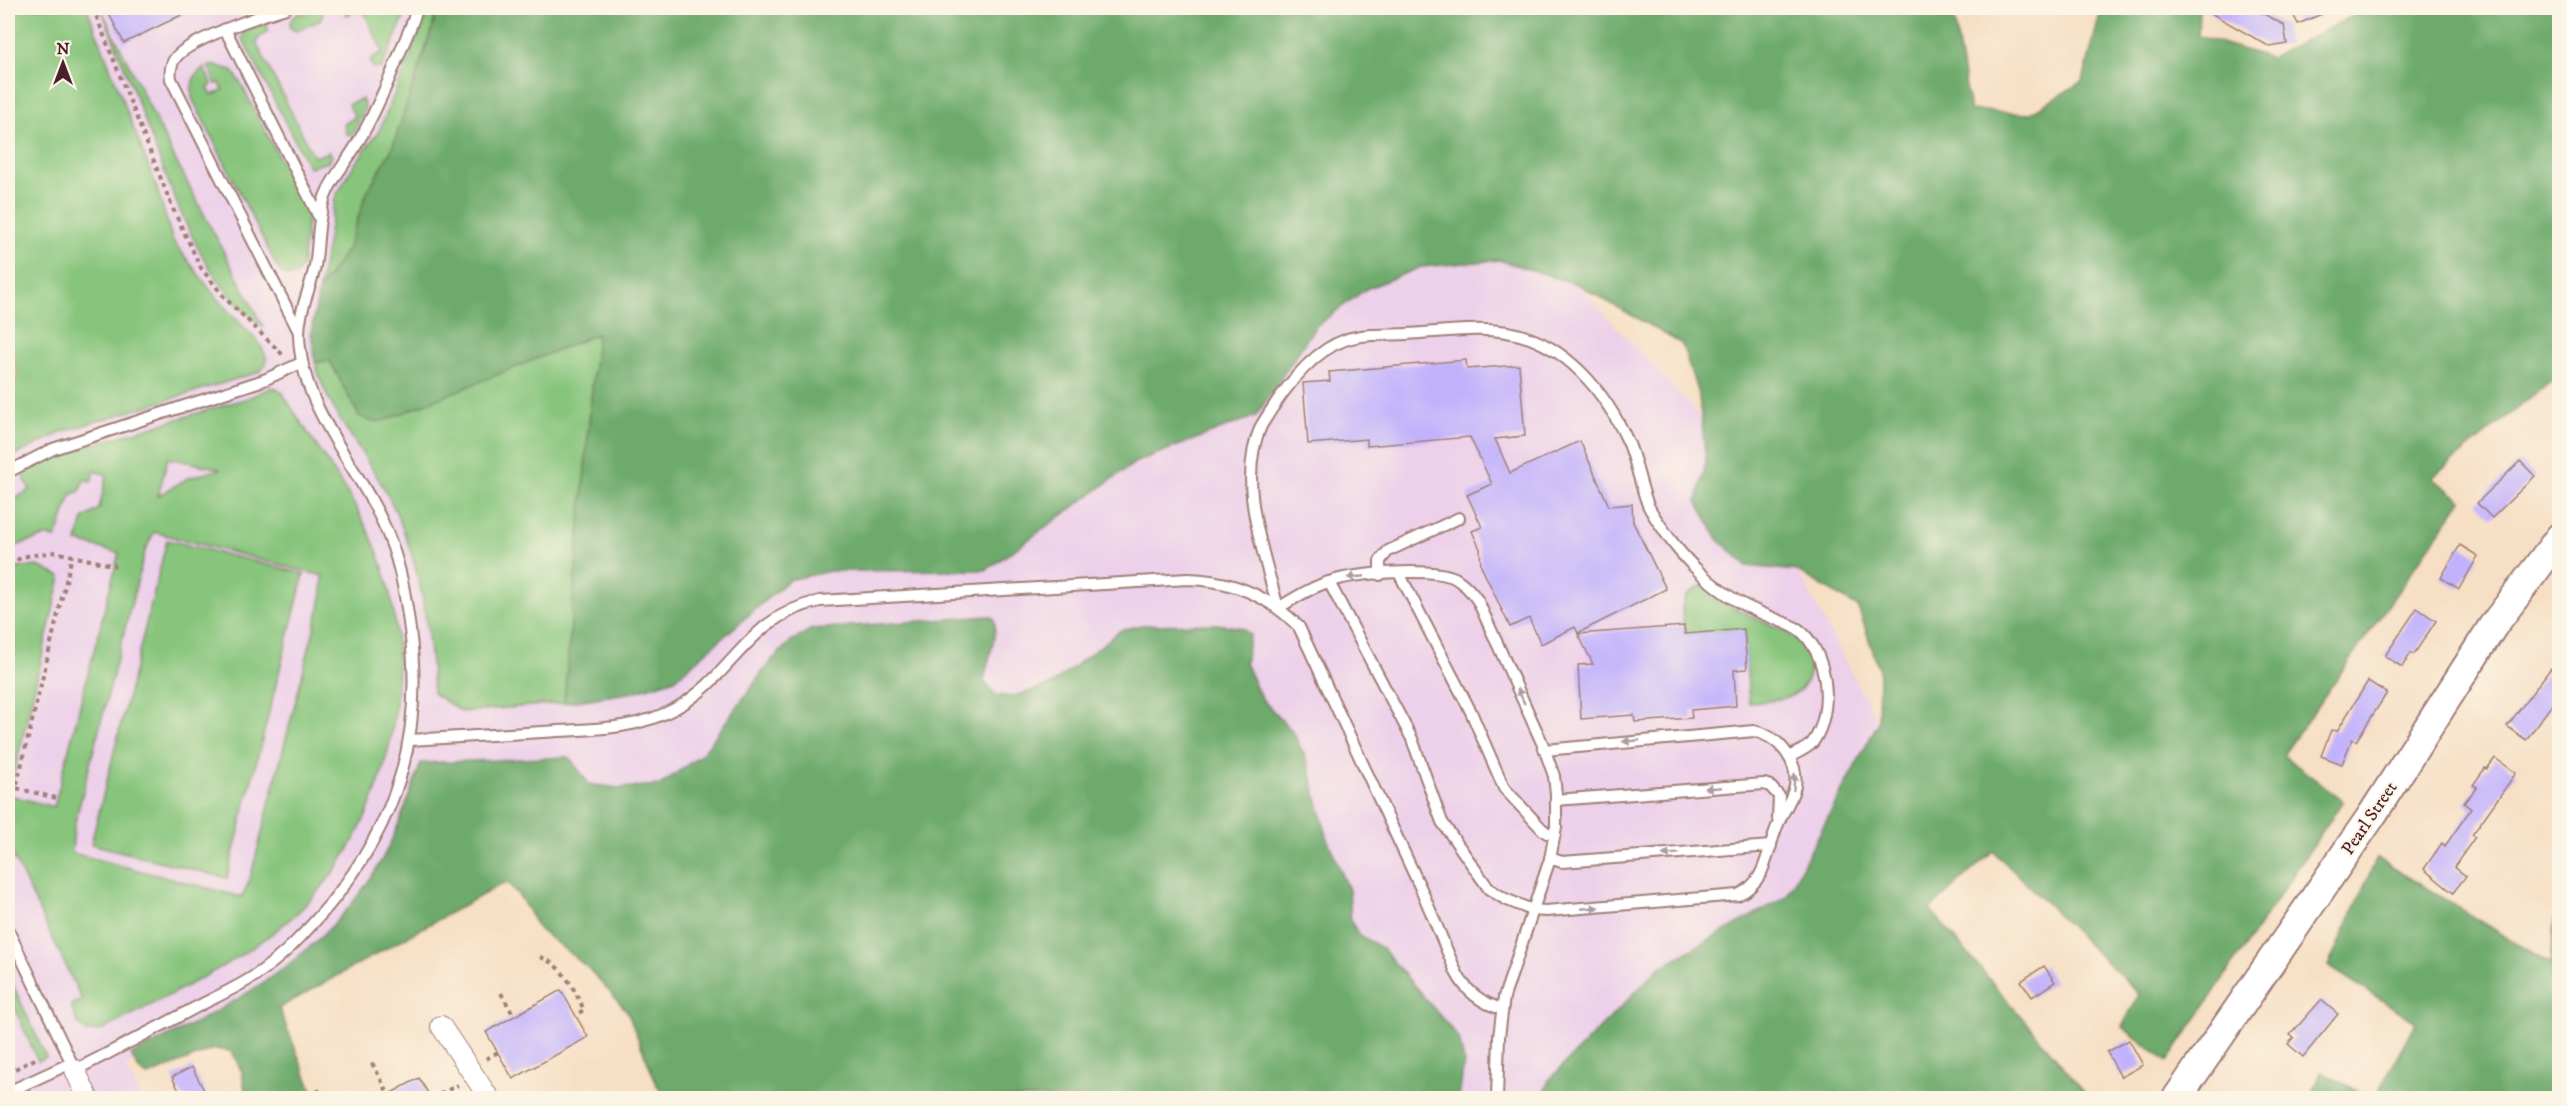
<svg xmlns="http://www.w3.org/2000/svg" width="2567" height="1106" viewBox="0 0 2567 1106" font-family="'IM FELL DW Pica',serif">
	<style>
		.built { fill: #edd0e9 }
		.green { fill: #87c57c; stroke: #687254; stroke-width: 1.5; fill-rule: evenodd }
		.forest { fill: #6daa6c; stroke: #5c644c; stroke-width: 1.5 }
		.sand { fill: #eeda9e; stroke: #9c7c64; stroke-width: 1.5 }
		.building { fill: #c2b2fc }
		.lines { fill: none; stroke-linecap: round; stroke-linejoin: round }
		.lane-casing { stroke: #a07f78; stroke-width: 14 }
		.street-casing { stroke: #a07f78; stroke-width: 22 }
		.secondary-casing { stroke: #a07f78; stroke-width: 32 }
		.path { stroke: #a07f78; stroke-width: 4; stroke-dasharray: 4.5 4.5; stroke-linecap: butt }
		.lane { stroke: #fff; stroke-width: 10 }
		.street { stroke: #fff; stroke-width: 20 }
		.secondary { stroke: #fff; stroke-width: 28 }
		.oneway { fill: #ae9aa0 }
		.labels { text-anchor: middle; stroke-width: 4.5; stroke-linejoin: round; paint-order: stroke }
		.street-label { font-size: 18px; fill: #4a1f2b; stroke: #fcf5e5 }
	</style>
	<rect width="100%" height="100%" fill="#fcf5e5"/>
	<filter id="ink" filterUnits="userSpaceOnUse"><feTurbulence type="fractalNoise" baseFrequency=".0167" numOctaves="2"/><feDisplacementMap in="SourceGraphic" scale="12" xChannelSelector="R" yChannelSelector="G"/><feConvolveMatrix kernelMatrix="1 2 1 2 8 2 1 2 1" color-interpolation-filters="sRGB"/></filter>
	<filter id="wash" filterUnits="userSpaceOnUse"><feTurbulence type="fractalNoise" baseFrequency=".008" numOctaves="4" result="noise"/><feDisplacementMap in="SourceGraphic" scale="24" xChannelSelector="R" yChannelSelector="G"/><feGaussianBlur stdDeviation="1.35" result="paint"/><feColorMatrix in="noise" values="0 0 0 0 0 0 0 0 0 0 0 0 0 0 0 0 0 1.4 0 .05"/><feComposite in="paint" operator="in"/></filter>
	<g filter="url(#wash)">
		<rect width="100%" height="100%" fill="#f6dfc4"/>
		<path class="built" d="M8,8H676L1523,227L1701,417L1798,571L1878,723L1786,897L1660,967L1555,1098H1424L529,851L125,1067L142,1098H8Z"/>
		<g class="green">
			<path d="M8,8H87L156,186L173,241L218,300L260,344L267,359L266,365L259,372L62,432L8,459Z"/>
			<path d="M101,8L177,163L264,328C202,281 178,207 151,137C135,94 118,51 101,8Z"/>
			<path d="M343,8H408L382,68H374L370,63L372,58L383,52L362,9L347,15Z"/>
			<path d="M430,8H436L433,26L392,149L367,192L347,250L319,290L335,198L352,168L379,131Z"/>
			<path d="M313,9H319L323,14L319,21L296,31L290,28C288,14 302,13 313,9Z"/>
			<path d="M261,24L267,26L268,31L258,39L257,44L314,157L329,152L332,156L328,162L310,167L308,166L242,38L245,29Z"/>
			<path d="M212,65L232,70L240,82L308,214L302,267L295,276C285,277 281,274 276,265L192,98C191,85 192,75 204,68L212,85L208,88L212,95L223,90L220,83L216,84L208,66Z"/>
			<path d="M362,99L365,108L355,131L353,134H346L344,124L355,117L348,104Z"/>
			<path d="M597,334L564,703L462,712L433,693C429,623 420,557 387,494C364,450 327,412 315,362L330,361L359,416L383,421Z"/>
			<path d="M272,387L282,392C313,445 354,493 377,551C423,668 391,827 297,913C242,963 169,994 103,1030L87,1032L77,1022L71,1005L82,1000L8,845V569L38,566L61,577L9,795L54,807L119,553L77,542L83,519L99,509L107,475L95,471L91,482L84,479L80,491L71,495L56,538L47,536L8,548V503L30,490L21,471L64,453L248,398ZM168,458L221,469L188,478L158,496ZM154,532L323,576L321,602L250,879L242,897L72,853L74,826L145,551Z"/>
			<path d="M167,540L304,574L227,878L91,844Z"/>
			<path d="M1703,585C1716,596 1730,606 1745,613C1770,626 1822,638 1808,677C1800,702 1770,701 1749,703L1744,630L1685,634C1682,607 1676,598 1703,585Z"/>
			<path d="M8,974L46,1057L38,1061L8,993Z"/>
		</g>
		<g class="forest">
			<path d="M436,8H1952L1970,110L2029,114L2083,81L2100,14L2099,8H2199L2198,36L2271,58L2368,8H2559V374L2432,478L2462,500L2283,755L2343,801L2167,1062L2122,1027L2139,994L1993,851L1930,909L2090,1098H1542L1549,1080L1660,967L1786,897L1878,723L1879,669L1858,607L1798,571L1747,566L1718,539L1697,501L1706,461L1699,397L1682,344L1577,284L1499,260L1421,267L1366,289L1315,327L1256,416L1136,462L986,570L830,571L789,580L675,679L634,692L564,703L597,334L383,421L372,422L359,416L330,361L315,362L311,332L319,290L347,250L367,192L392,149L433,26Z"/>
			<path d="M989,616L994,618C999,635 986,663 984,682L996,695L1011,697L1051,685L1121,630L1142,625L1218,624L1242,628L1250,635L1245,663L1261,698L1293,732L1308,763L1328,841L1349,890L1351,922L1359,935L1382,948L1459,1038L1464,1062L1459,1098H667L657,1085L627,1011L588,968L539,929L520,897L508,883L500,885L279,1008L315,1098H246L242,1072L231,1051L213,1049L148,1076C139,1072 135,1063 131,1055C226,1009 327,957 381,861C398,830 409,796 421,763L569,757L589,784L618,788L660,785L702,754L770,662L791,641L812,629Z"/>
			<path d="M2377,858L2551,964L2559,876V1098H2375L2416,1022L2328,966Z"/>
			<path d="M2321,1072L2372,1098H2311Z"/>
		</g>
		<path class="sand" d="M8,338L18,376L8,382Z"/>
		<g id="blocks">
			<g class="building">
				<path d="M106,8H196L124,43Z"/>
				<path d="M2202,8H2253L2284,25L2287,44L2270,47Z"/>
				<path d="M2290,8H2336L2298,24Z"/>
				<path d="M1466,360L1467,369L1519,365L1525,436L1495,439L1510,473L1580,441L1609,506L1632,504L1633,522L1666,589L1578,633L1575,627L1541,644L1529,618L1510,627L1481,566L1480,549L1472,531L1482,527L1467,495L1492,484L1470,437L1367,446V439L1308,444L1303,383L1330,381L1329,372Z"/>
				<path d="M2520,461L2535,476L2492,518L2477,503Z"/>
				<path d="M2460,545L2478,556L2459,589L2441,578Z"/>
				<path d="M2417,608L2436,621L2414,654L2411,653L2402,667L2385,656Z"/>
				<path d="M1684,626L1685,634L1744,629L1747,669L1734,670L1736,706L1691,710L1692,718L1635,722L1634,715L1581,719L1578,665L1593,664L1578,634Z"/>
				<path d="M2551,668L2559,675V695L2526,740L2507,726Z"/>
				<path d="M2368,681L2387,693L2356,741L2352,739L2342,764L2321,756L2331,730L2337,731Z"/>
				<path d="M2495,758L2516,773L2472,835L2475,837L2454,867L2466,876L2453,893L2424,869L2442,843L2445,846L2471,809L2464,803L2477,787L2473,785L2485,768L2487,769Z"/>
				<path d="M2044,966L2055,982L2032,997L2021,981Z"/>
				<path d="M561,990L588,1037L513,1079L486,1032Z"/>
				<path d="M2321,1000L2338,1014L2303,1057L2288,1044L2294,1038L2290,1035Z"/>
				<path d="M2129,1040L2143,1065L2121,1077L2107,1052Z"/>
				<path d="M192,1067L208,1098H183L172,1077Z"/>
				<path d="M419,1078L431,1098H382Z"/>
			</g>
		</g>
	</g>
	<g filter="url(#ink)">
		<use href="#blocks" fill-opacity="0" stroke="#a07f78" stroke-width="1.5"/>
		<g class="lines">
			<defs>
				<g id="lane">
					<path d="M286,8C262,15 191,39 176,57C171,63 170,72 171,79L299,332"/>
					<path d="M225,29L320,219"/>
					<path d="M8,472L53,449L264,380L301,363"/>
					<path d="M1399,573L1471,712L1504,788L1542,829L1547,833L1555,834"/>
					<path d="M1380,575V561L1388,551L1459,518"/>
					<path d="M1329,582L1412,739L1442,822L1489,889L1505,899L1532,910L1546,911L1738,895C1768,881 1766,851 1778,824C1783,811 1792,800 1795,786C1799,761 1778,736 1754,731L1545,750"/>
					<path d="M410,740C454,737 498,735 542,732C588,729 635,731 676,708C734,676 747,616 820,601L1188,579C1231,580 1269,596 1299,627L1422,891L1456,972C1466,992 1481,1003 1502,1009"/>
					<path d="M1556,800L1764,784L1770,786L1779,796L1778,819"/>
					<path d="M1550,858L1562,862L1771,846"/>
					<path d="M8,930L75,1070C113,1051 151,1031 189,1011C211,999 235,989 256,975C285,955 307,931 330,904C397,822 424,736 410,630C406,599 401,567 389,537C362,468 301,412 299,335C299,310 310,290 315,266C319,244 317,219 325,197C332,177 348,161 358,142C375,114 387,85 399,55C405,39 413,24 417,8"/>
					<path d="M8,1092L71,1063"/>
					<path d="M1497,1098L1499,1037L1504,997L1550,859L1556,827V794L1554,776L1543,745L1478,601C1472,592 1465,584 1455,578C1432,567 1357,573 1332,581C1313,586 1295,598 1278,608C1264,552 1236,482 1261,426C1279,396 1310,352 1345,340C1364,333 1388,335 1408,334C1440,332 1475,327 1507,332C1566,342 1606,393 1629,444C1637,464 1640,485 1648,505C1652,514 1659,523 1665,532C1684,560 1714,589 1744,605C1761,614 1780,620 1798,629C1828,651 1835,711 1813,742C1807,749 1797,753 1789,757"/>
				</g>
				<g id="street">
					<path d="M441,1026L489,1098"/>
					<path d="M75,1070L88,1098"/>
				</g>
				<path id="secondary" d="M2177,1098L2372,815L2493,626L2560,537"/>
			</defs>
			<use href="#lane" class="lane-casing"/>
			<use href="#street" class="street-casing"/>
			<use href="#secondary" class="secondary-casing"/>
			<g class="path">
				<path d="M93,8L173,209L201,268L224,297L285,357"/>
				<path d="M8,563L27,556L55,552L116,566"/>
				<path d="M56,798L16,788L72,556"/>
				<path d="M540,957C563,965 574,989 584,1010L575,1015"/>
				<path d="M501,993L514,1016"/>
				<path d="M486,1059L498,1052"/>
				<path d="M372,1063L389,1095"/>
				<path d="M15,1069L37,1058"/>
				<path d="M318,1089L320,1098"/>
				<path d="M432,1098L458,1085"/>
			</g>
			<use href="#lane" class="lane"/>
			<use href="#street" class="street"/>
			<use href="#secondary" class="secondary"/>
		</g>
		<defs><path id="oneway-solid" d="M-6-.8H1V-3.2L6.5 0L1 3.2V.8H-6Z" transform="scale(1.5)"/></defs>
		<g class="oneway">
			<use href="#oneway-solid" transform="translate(1356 577) rotate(175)"/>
			<use href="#oneway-solid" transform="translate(1521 696) rotate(-115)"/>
			<use href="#oneway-solid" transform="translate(1631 741) rotate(175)"/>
			<use href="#oneway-solid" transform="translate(1794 782) rotate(-86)"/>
			<use href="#oneway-solid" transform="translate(1713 788) rotate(175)"/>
			<use href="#oneway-solid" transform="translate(1671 854) rotate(176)"/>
			<use href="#oneway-solid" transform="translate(1590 908) rotate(-5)"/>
		</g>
	</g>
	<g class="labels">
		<g class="street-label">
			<text transform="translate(2369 818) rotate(-56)" y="6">Pearl Street</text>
		</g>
	</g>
	<rect width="2567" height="1106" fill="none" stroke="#fcf5e5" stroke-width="30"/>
	<g transform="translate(63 63)" stroke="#fcf5e5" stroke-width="4.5" paint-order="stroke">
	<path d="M0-4.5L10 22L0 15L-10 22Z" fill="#4a1f2b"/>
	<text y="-9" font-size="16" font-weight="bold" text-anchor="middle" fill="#4a1f2b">N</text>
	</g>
</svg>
